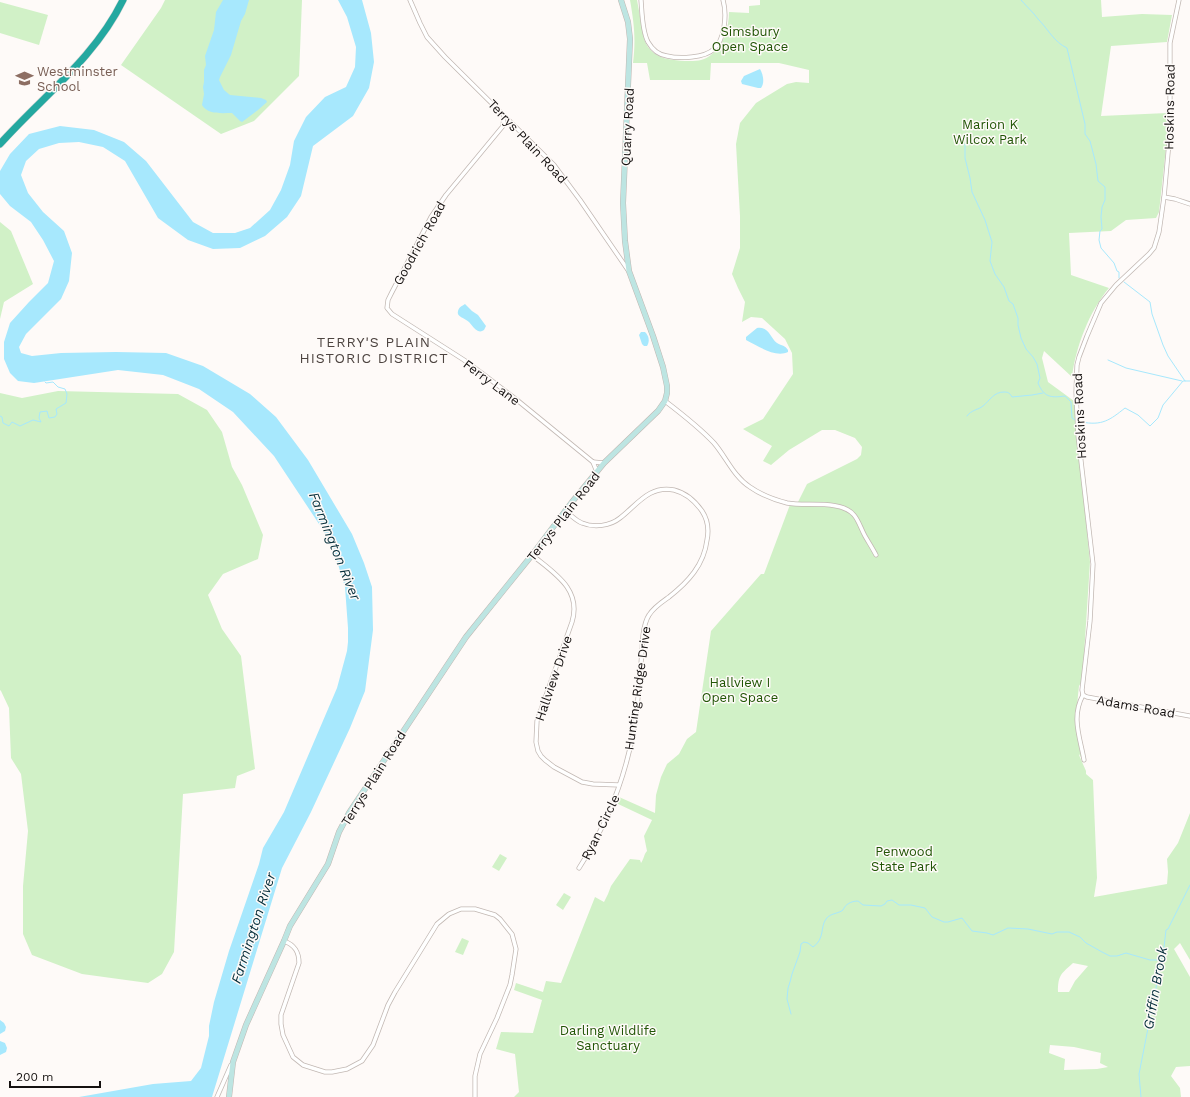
<svg xmlns="http://www.w3.org/2000/svg" width="1190" height="1097" viewBox="0 0 1190 1097" font-family="'Work Sans',sans-serif">
	<style>
		.green { fill: #d1f1c7; fill-rule: evenodd }
		.water { fill: #a7e8fd }
		.lines { fill: none; stroke-linecap: round; stroke-linejoin: round }
		.stream { stroke: #a7e8fd; stroke-width: 1 }
		.street-casing { stroke: #c2b8b3; stroke-width: 5 }
		.secondary-casing { stroke: #c2b8b3; stroke-width: 6 }
		.highway-casing { stroke: #d5d4d4; stroke-width: 8 }
		.street { stroke: #fff; stroke-width: 3.5 }
		.secondary { stroke: #bde5e2; stroke-width: 5 }
		.highway { stroke: #24a8a0; stroke-width: 7 }
		.labels { text-anchor: middle; stroke-width: 3; stroke-linejoin: round; paint-order: stroke }
		.park-label { font-size: 13px; fill: #215505; stroke: #fefaf8 }
		.education-label { font-size: 13px; fill: #785e54; stroke: #fefaf8; text-anchor: start }
		.street-label { font-size: 13px; fill: #151110; stroke: #fefaf8 }
		.neighbourhood-label { font-size: 14px; letter-spacing: 1px; fill: #4d4440; stroke: #fefaf8 }
		.water-label { font-size: 14px; font-style: italic; fill: #07303c; stroke: #fefaf8 }
	</style>
	<rect width="100%" height="100%" fill="#fefaf8"/>
	<g class="green">
		<path d="M165,0H302L299,76L254,121L221,134L121,65L161,8Z"/>
		<path d="M630,0H637L644,38C646,46 651,52 659,56C667,61 693,62 701,60C705,59 709,57 712,54C724,45 729,26 729,12L749,13V6L760,5V0H1101L1102,17L1142,14L1172,15L1167,42L1111,46L1101,116L1167,113V139L1159,212L1156,218L1126,220L1111,231L1069,233L1071,275L1109,288C1089,312 1076,346 1072,377L1044,351L1042,358L1048,382L1074,401L1090,562L1083,670L1081,683L1079,686C1076,712 1075,734 1082,759L1079,754V755L1086,771V774L1093,780L1097,878L1094,897L1167,884L1168,872L1167,859L1178,843L1190,813V960L1180,943L1174,949L1190,977V1066L1176,1067L1171,1076L1180,1088L1181,1097H514L519,1092L515,1054L496,1049L501,1032L533,1033L542,1000L514,990L516,983L543,992L546,981L561,983L595,897L604,902L608,894L611,886L630,859L640,860L641,863C644,859 644,854 647,851L644,836L652,820L616,803L619,797L655,813L656,795L661,777L667,764L679,754L687,739L696,732L711,631L761,574H764L791,502H798L807,484L857,459L861,455L862,447L855,438L835,430H822L789,450L771,465L763,461L772,446L743,429L763,419L793,374L792,353L785,339L762,318L751,317L742,322L745,302L738,288L732,274L740,248V216L736,144L740,123L756,103L787,84L796,82L809,83V70L779,63H711L710,80H650L647,63H633C636,39 634,23 630,0ZM1073,963L1088,966L1075,981L1069,992H1058C1058,975 1061,974 1073,963ZM1050,1045L1074,1047L1101,1053L1100,1063L1108,1067L1097,1069L1064,1070L1065,1059L1049,1053Z"/>
		<path d="M0,2L48,15L39,45L0,33Z"/>
		<path d="M0,222L11,231L33,284L4,302L0,319Z"/>
		<path d="M58,391L178,394L207,410L222,432L232,467L242,485L263,535L258,559L223,574L208,595L222,629L241,656L255,769L237,776L235,788L183,794L174,952L162,974L148,983L82,974L32,955L23,934V886L28,831L21,774L11,758L9,708L1,691L0,690V393L22,398Z"/>
		<path d="M500,854L507,858L499,871L492,867Z"/>
		<path d="M564,893L571,897L563,910L556,905Z"/>
		<path d="M462,938L469,941L463,955L455,952Z"/>
	</g>
	<g class="water">
		<path d="M223,0H249L245,14L241,21L231,55L220,77L219,80L224,90L230,95L261,98L266,100L267,102L258,110L242,122L240,121L232,113C222,113 208,115 202,105L204,94L203,87L204,82V70L206,65L205,56L214,30L216,12Z"/>
		<path d="M338,0H362L371,33L374,62L369,88L353,116L313,146L301,196L287,217L265,236L240,248L213,249L188,240L158,218L125,161L103,147L79,142L59,143L39,149L26,161L21,175L28,193L43,212L64,231L72,253L69,281L61,299L26,334L19,347L21,353L32,356L61,353L116,352L166,353L203,366L250,394L276,417L308,460L352,534L364,563L372,587L373,630L365,691L350,728L311,812L282,868L212,1097H79L153,1084L191,1081L201,1068L209,1036V1026L214,1002L229,951L259,864L263,848L284,812L337,688L347,651L348,642V628L345,587L336,558L323,530L274,456L233,412L199,389L163,375L118,370L34,383L18,381L10,373L4,359V342L10,323L29,302L48,283L54,261L43,240L31,222L10,206L0,194V171L10,154L29,134L60,126L94,130L124,142L146,161L193,222L213,233H235L250,228L270,210L281,190L290,165L294,141L306,117L325,97L346,87L355,67L356,47L347,17Z"/>
		<path d="M760,69C763,74 765,83 761,88H758L742,84L741,81L744,76Z"/>
		<path d="M465,304L472,311L478,315L486,326L484,330C482,331 481,332 478,331C474,329 472,325 469,322C465,318 456,317 458,311C459,307 462,306 465,304Z"/>
		<path d="M757,328C769,326 770,338 777,343C782,346 785,345 788,350V352C775,358 758,346 746,340V337Z"/>
		<path d="M641,332H645C649,336 650,341 647,346H644L642,344L639,335Z"/>
		<path d="M0,1020L4,1023L6,1027L5,1031L0,1034Z"/>
		<path d="M0,1041L5,1043L7,1048L6,1052L0,1055Z"/>
	</g>
	<g class="lines">
		<g class="stream">
			<path d="M1021,0C1027,7 1033,12 1038,19C1048,29 1054,42 1067,48L1085,124V134L1090,141L1096,164L1098,181L1105,187V200L1102,207L1101,217L1102,229L1100,231L1099,240L1101,248L1114,263L1117,271L1119,272V278"/>
			<path d="M965,144V158L970,178L972,192L985,220L992,242L990,261L995,274L1004,287L1009,301L1013,304L1018,318V325L1021,338L1026,349L1033,357L1037,364L1040,378L1038,383C1044,397 1050,398 1065,396L1071,402L1072,418L1075,420"/>
			<path d="M1124,282L1150,302L1152,314L1163,345L1168,356L1185,381H1190"/>
			<path d="M1108,360L1126,368L1182,381"/>
			<path d="M0,416L2,417L3,423L9,426L12,422L20,426L33,420L41,422L39,418L40,412L47,411L49,418L55,417L57,414L56,409L66,403L67,394L65,389L58,387L53,382L46,383L45,382"/>
			<path d="M967,416C971,410 978,410 983,406C990,400 994,392 1004,392C1008,392 1010,393 1012,397L1032,395L1043,393"/>
			<path d="M1082,422C1102,426 1110,420 1125,408L1138,415L1150,426L1158,418L1163,405L1183,381H1185"/>
			<path d="M791,1014L787,999L788,988L790,982L792,974L800,952L801,944L804,942L808,943L813,947C825,939 820,927 826,919C830,913 838,914 843,910C843,910 844,908 844,908C847,903 853,901 858,901L863,905L881,906L885,904L887,901L892,900L899,905H911L925,908L932,917L944,922H948L962,918L972,931L987,933L993,935L1008,928L1028,929L1052,934L1057,932H1069L1080,937L1086,943L1102,952L1110,956H1117L1126,953L1150,960H1162"/>
			<path d="M1141,1097L1139,1074L1164,947L1166,930L1168,929L1190,885"/>
		</g>
		<defs>
			<g id="street">
				<path d="M410,0L420,23L427,37L445,57L554,165L580,200L628,270"/>
				<path d="M641,0C642,12 642,31 648,42C652,49 659,55 667,56C679,59 705,58 714,49C725,39 727,14 723,0"/>
				<path d="M504,115L503,126L446,195L431,217L413,252L392,292L388,300L387,308L392,314L464,360L483,374L517,400L593,462L597,472"/>
				<path d="M1164,197L1175,199L1190,204"/>
				<path d="M665,401C682,414 699,427 714,443C726,457 734,477 750,487C760,494 775,500 787,503C805,507 841,499 854,515C859,521 861,529 865,536C869,543 873,549 876,555"/>
				<path d="M593,462L604,463"/>
				<path d="M565,511C571,515 576,521 582,523C594,528 610,526 620,518C637,505 649,485 674,490C686,493 695,501 702,511C708,520 709,530 707,540C704,565 688,582 669,597C662,602 654,607 649,615C645,621 644,628 643,635C641,666 639,698 634,729C625,779 606,826 579,868"/>
				<path d="M532,555C554,573 582,589 572,622L537,721L536,742L538,751L541,756L545,760L554,767L582,782L593,784L619,785"/>
				<path d="M1083,695L1087,697L1190,716"/>
				<path d="M1084,760C1080,737 1071,717 1083,695L1082,690L1090,621L1093,564L1078,435L1076,392L1077,365L1079,357L1087,336L1101,303L1116,285L1149,254L1154,248L1159,232L1164,197L1170,131V43L1179,0"/>
				<path d="M284,941C295,945 299,952 299,963L281,1015V1024L283,1035L293,1057L303,1065L325,1072H332L347,1069L362,1061L373,1045L388,1005L395,992L437,924L449,914L461,909H475L495,915L500,919L512,934L516,949L512,975L510,985L497,1018L480,1054L475,1076V1097"/>
				<path d="M217,1097L231,1065"/>
			</g>
			<path id="secondary" d="M229,1097L233,1062L246,1025L284,941L290,926L328,864L339,832L349,813L466,637L532,555L572,502L604,463L658,411L665,401L667,393V386L663,367L653,336L629,271L625,241L623,203L630,39L628,22L621,0"/>
			<path id="highway" d="M0,144C42,97 95,58 123,0"/>
		</defs>
		<use href="#street" class="street-casing"/>
		<use href="#secondary" class="secondary-casing"/>
		<use href="#highway" class="highway-casing"/>
		<use href="#street" class="street"/>
		<use href="#secondary" class="secondary"/>
		<use href="#highway" class="highway"/>
	</g>
	<defs>
		<symbol id="school-bare" viewBox="-9 -9 18 18"><path d="M0-5L7-2L0 1L-7-2ZM-4 1L0 2.5L4 1V4Q0 6-4 4Z" fill="#8d6e63" stroke="#fefaf8" stroke-width="2.5" paint-order="stroke"/></symbol>
	</defs>
	<g fill-rule="evenodd">
		<use href="#school-bare" x="12" y="66" width="25" height="25"/>
	</g>
	<g class="labels">
		<g class="park-label">
			<text x="750" y="36">Simsbury<tspan x="750" dy="15">Open Space</tspan></text>
			<text x="990" y="129">Marion K<tspan x="990" dy="15">Wilcox Park</tspan></text>
			<text x="740" y="687">Hallview I<tspan x="740" dy="15">Open Space</tspan></text>
			<text x="904" y="856">Penwood<tspan x="904" dy="15">State Park</tspan></text>
			<text x="608" y="1035">Darling Wildlife<tspan x="608" dy="15">Sanctuary</tspan></text>
		</g>
		<g class="education-label">
			<text x="37" y="76">Westminster<tspan x="37" dy="15">School</tspan></text>
		</g>
		<g class="street-label">
			<text transform="translate(1169 107) rotate(-89)" y="5">Hoskins Road</text>
			<text transform="translate(627 127) rotate(-87)" y="5">Quarry Road</text>
			<text transform="translate(528 141) rotate(47)" y="5">Terrys Plain Road</text>
			<text transform="translate(419 243) rotate(-61)" y="5">Goodrich Road</text>
			<text transform="translate(492 382) rotate(37)" y="5">Ferry Lane</text>
			<text transform="translate(1079 416) rotate(-93)" y="5">Hoskins Road</text>
			<text transform="translate(563 516) rotate(-52)" y="5">Terrys Plain Road</text>
			<text transform="translate(553 678) rotate(-71)" y="5">Hallview Drive</text>
			<text transform="translate(637 688) rotate(-82)" y="5">Hunting Ridge Drive</text>
			<text transform="translate(1136 706) rotate(10)" y="5">Adams Road</text>
			<text transform="translate(373 778) rotate(-58)" y="5">Terrys Plain Road</text>
			<text transform="translate(600 827) rotate(-64)" y="5">Ryan Circle</text>
		</g>
		<g class="neighbourhood-label">
			<text x="374" y="347">TERRY'S PLAIN<tspan x="374" dy="16">HISTORIC DISTRICT</tspan></text>
		</g>
		<g class="water-label">
			<text transform="translate(335 546) rotate(68)" y="5">Farmington River</text>
			<text transform="translate(253 928) rotate(-72)" y="5">Farmington River</text>
			<text transform="translate(1155 988) rotate(-80)" y="5">Griffin Brook</text>
		</g>
	</g>
	<path d="M10 1081v6h90v-6" fill="none" stroke="#151110" stroke-width="2"/>
	<text x="16" y="1081" font-size="12" fill="#151110" stroke="#fefaf8" stroke-width="3" paint-order="stroke">200 m</text>
</svg>
